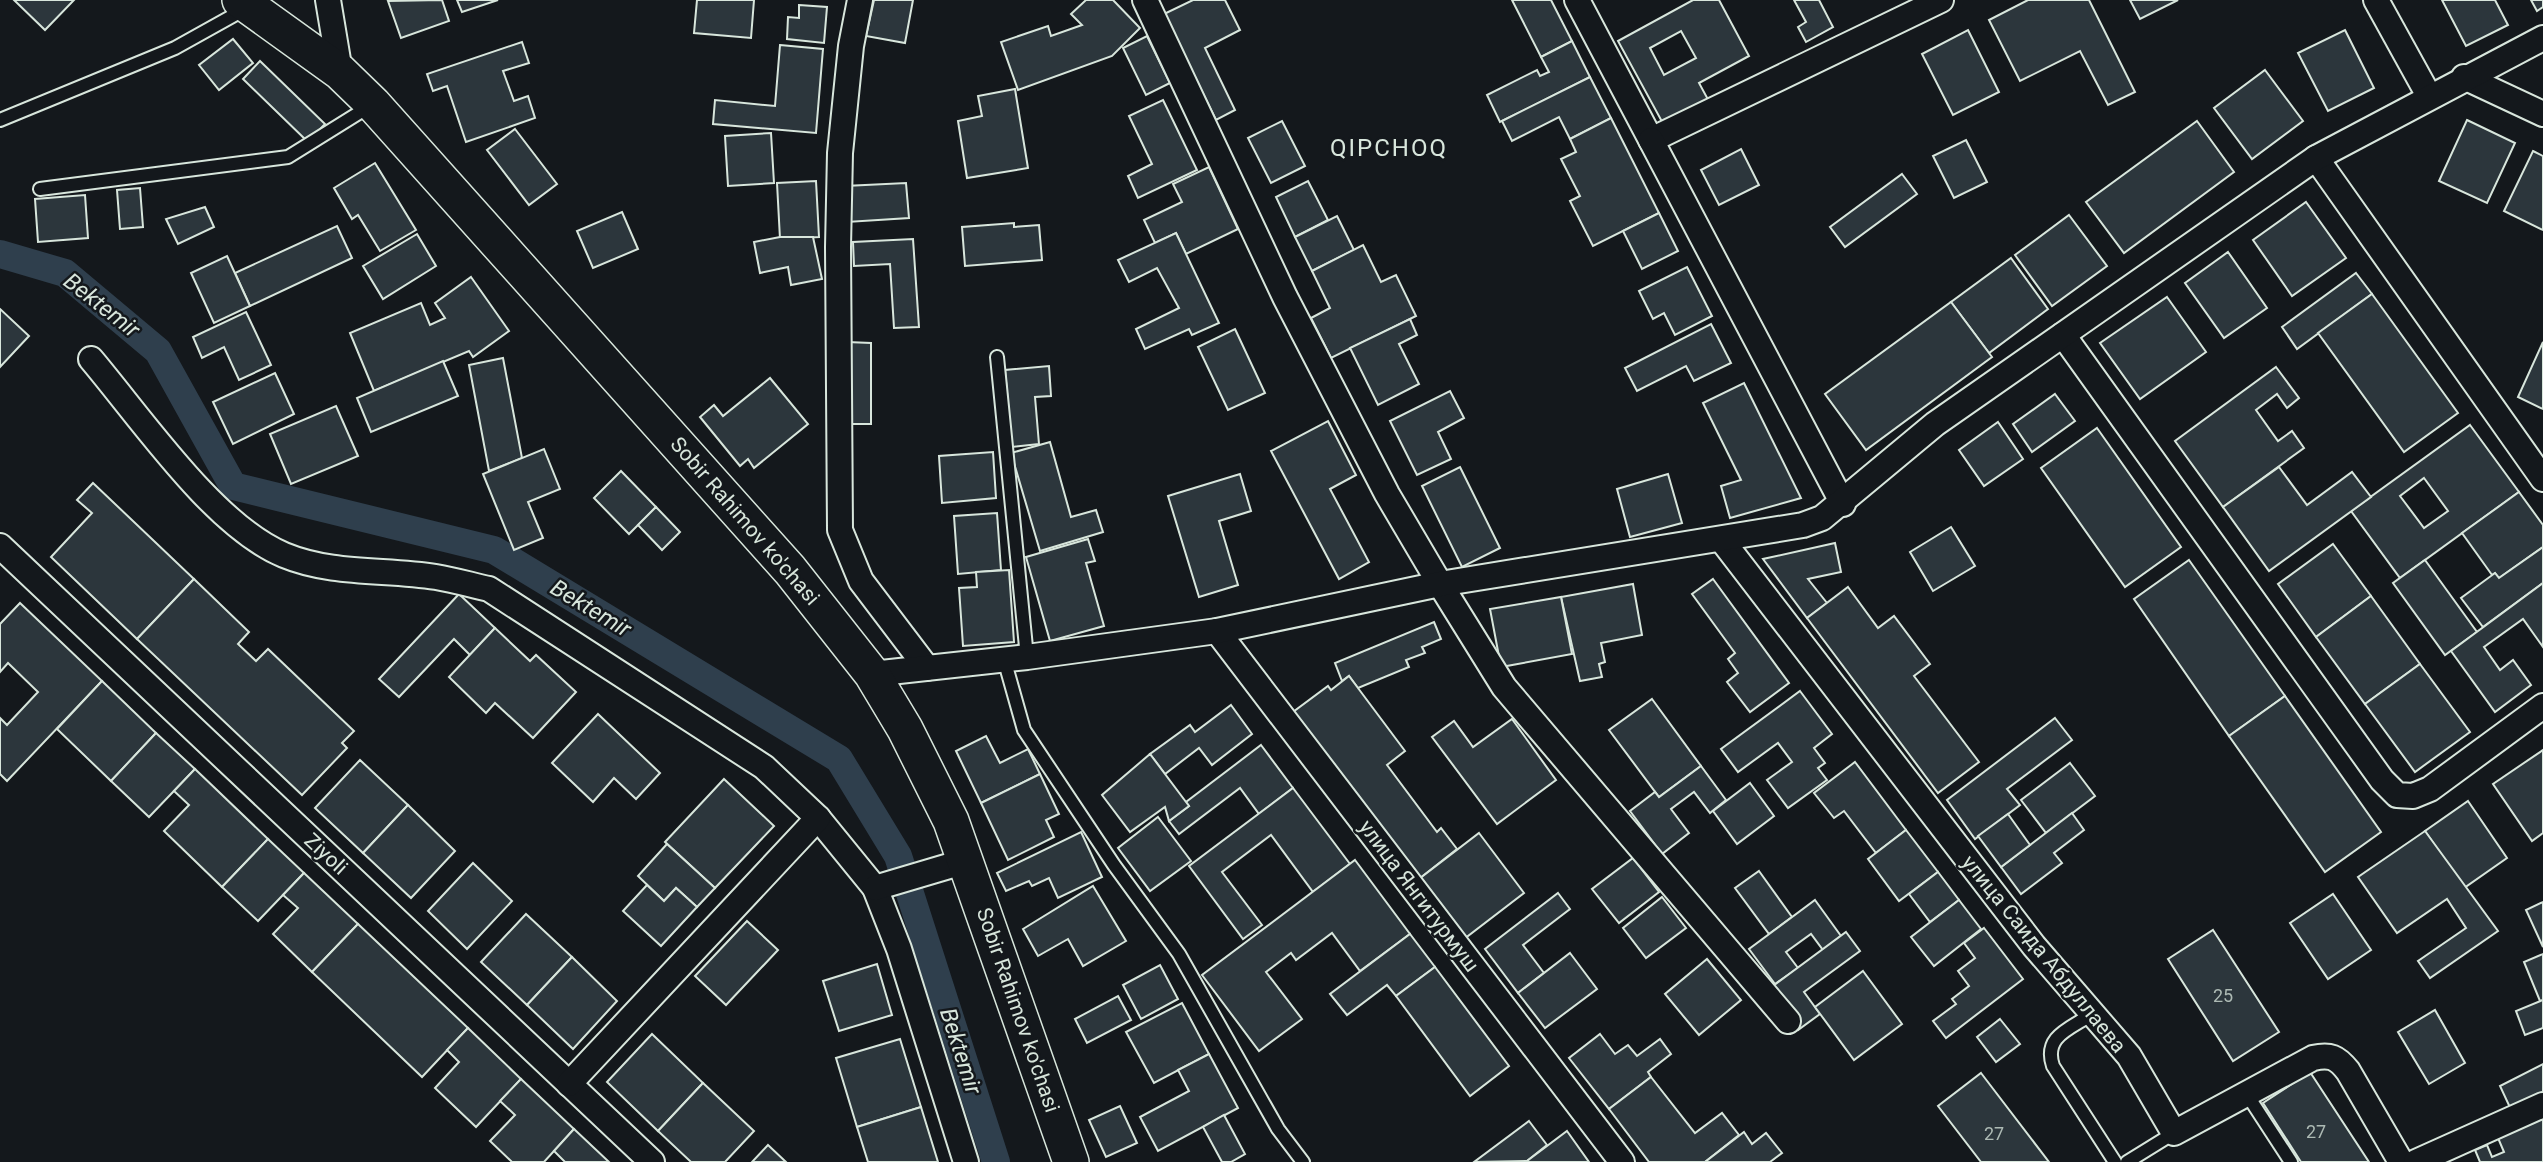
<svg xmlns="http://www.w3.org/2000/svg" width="2543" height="1162" viewBox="0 0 2543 1162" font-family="Roboto,sans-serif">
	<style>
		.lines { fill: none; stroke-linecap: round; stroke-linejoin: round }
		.canal { stroke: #2f3f4d; stroke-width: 28 }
		.building { fill: #2c363c; stroke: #d8e6dc; stroke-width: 2; fill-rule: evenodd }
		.lane-casing { stroke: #d8e6dc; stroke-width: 16 }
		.street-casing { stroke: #d8e6dc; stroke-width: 28 }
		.secondary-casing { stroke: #d8e6dc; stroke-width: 38 }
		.lane { stroke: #14181c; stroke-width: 12 }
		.street { stroke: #14181c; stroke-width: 24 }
		.secondary { stroke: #14181c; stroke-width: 35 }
		.labels { text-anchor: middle; stroke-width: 5; stroke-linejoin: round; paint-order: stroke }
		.number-label { font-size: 18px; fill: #adbab4 }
		.street-label { font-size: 21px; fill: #d8e6dc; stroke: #14181c }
		.water-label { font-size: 23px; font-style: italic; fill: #d8e6dc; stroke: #14181c }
		.quarter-label { font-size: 24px; letter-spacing: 2px; fill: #d8e6dc; stroke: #14181c }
	</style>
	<rect width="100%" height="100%" fill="#14181c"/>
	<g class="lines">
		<path class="canal" d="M0,254L65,273L158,351L233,486L494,550L839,759L898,856L996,1162"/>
	</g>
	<g class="building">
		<path d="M14,0H74L45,30Z"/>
		<path d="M442,0L449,21L401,38L388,1Z"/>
		<path d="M457,0H498L462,12Z"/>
		<path d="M697,0H754L751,38L694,33Z"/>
		<path d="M874,0H913L905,43L866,36Z"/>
		<path d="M1086,0H1113L1140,28L1112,56L1018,90L1001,42L1048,26L1051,36L1082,25L1071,14Z"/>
		<path d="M1193,0H1225L1240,30L1205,48L1235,110L1216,120L1164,14Z"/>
		<path d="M1512,0H1551L1572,41L1541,57Z"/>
		<path d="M1693,0H1719L1749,56L1699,83L1711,105L1666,129L1618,41ZM1681,31L1696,58L1664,75L1650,48Z"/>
		<path d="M1794,0H1819L1833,27L1806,42L1798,27L1806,22Z"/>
		<path d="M2028,0H2089L2135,92L2108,105L2080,51L2020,81L1989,20Z"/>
		<path d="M2130,0H2178L2140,19Z"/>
		<path d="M2442,0H2495L2508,25L2466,46Z"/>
		<path d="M2531,0H2543V7L2537,11Z"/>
		<path d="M799,5L827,7L824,43L787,39L788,17L799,18Z"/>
		<path d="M1968,30L1999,92L1953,115L1922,54Z"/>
		<path d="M2345,30L2374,88L2328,111L2298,53Z"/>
		<path d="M1147,36L1170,83L1146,95L1123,48Z"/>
		<path d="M233,39L253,63L219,90L199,65Z"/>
		<path d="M1572,41L1590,77L1500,122L1487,95L1537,70L1540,76L1549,72L1541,57Z"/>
		<path d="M522,42L529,63L503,71L514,101L528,96L535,118L466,142L447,86L433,91L427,74Z"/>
		<path d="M780,45L823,49L816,133L713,124L715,100L775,106Z"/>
		<path d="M260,61L325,124L308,142L243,79Z"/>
		<path d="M2265,70L2303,121L2252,159L2214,108Z"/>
		<path d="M1590,77L1611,118L1570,139L1559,117L1512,141L1502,121Z"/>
		<path d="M1015,89L1028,168L967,178L958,121L982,116L978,96Z"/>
		<path d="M1163,100L1197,170L1138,198L1128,176L1152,164L1129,116Z"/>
		<path d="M1611,118L1659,213L1593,246L1570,201L1580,196L1561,159L1576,152L1570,139Z"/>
		<path d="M2467,120L2515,143L2487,203L2439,181Z"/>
		<path d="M1282,121L1305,166L1271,183L1248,138Z"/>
		<path d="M2197,121L2234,172L2124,253L2086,202Z"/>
		<path d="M515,129L557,184L529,205L487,150Z"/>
		<path d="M771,133L774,183L728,186L725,136Z"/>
		<path d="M1966,140L1987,182L1954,198L1933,156Z"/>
		<path d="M1741,149L1759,185L1719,205L1701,170Z"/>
		<path d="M2533,151L2543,156V230L2504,211Z"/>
		<path d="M375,163L416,230L380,251L358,215L352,219L334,188Z"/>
		<path d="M1209,167L1238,229L1186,254L1176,233L1155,243L1144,220L1182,202L1173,184Z"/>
		<path d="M1902,174L1917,194L1845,247L1830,227Z"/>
		<path d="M816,181L819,237L780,239L777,183Z"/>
		<path d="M1308,181L1328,220L1295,237L1276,197Z"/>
		<path d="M906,183L909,218L847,222L845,186Z"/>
		<path d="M140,188L143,227L120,229L117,190Z"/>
		<path d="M85,195L88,238L38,242L35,199Z"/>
		<path d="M2306,202L2346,258L2292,296L2253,240Z"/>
		<path d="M205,207L214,227L178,244L166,219Z"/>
		<path d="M622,212L638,249L593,268L577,231Z"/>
		<path d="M1659,213L1678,251L1642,269L1623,231Z"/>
		<path d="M2069,215L2107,266L2052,306L2015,255Z"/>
		<path d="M1337,216L1354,250L1312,271L1295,237Z"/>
		<path d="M1014,223V227L1039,225L1042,260L965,266L962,227Z"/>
		<path d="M337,226L352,258L250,306L235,273Z"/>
		<path d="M1176,233L1219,323L1192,335L1189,329L1145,349L1136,329L1179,308L1157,268L1129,282L1118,260Z"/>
		<path d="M417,234L436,266L383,299L363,266Z"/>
		<path d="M780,237H813L822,279L791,285L788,267L760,273L754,242Z"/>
		<path d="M913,239L919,327L894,328L890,264L854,266L853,242Z"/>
		<path d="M1363,245L1381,282L1396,275L1416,316L1331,358L1311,318L1330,308L1312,271Z"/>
		<path d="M2228,252L2267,308L2224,338L2185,283Z"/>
		<path d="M227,256L250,306L214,323L191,273Z"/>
		<path d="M2011,258L2048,309L1989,353L1951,302Z"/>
		<path d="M1687,267L1712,316L1675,335L1664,313L1653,319L1639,291Z"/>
		<path d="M2356,273L2372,294L2297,349L2282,327Z"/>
		<path d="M471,277L509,331L473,357L469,351L374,391L350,333L421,303L430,325L445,318L435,303Z"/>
		<path d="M2372,294L2458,413L2404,452L2318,333Z"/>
		<path d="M2167,297L2206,352L2140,399L2100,343Z"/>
		<path d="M1951,302L1992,357L1866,450L1825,394Z"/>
		<path d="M0,309L29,336L0,367Z"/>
		<path d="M246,312L271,365L239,380L224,347L202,358L193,337Z"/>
		<path d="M1410,319L1417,335L1399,344L1419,384L1378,405L1350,348Z"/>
		<path d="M1711,324L1731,363L1694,381L1686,366L1637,391L1625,368Z"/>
		<path d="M1235,329L1265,393L1228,410L1198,347Z"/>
		<path d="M847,342L871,343V424H847Z"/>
		<path d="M2543,342V409L2518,397Z"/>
		<path d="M503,358L522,458L489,471L469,365Z"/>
		<path d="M443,361L458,396L371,432L357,398Z"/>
		<path d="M1049,366L1051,396L1035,397L1039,444L1012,447L1005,370Z"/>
		<path d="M2276,367L2299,398L2287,408L2277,394L2256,410L2278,441L2292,431L2304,448L2223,507L2175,441Z"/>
		<path d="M275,373L294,414L233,444L213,402Z"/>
		<path d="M770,378L808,424L754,468L748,459L740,466L700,417L714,405L723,416Z"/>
		<path d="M1744,383L1801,498L1730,518L1721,486L1741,480L1703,403Z"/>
		<path d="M1450,391L1464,418L1438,432L1451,459L1417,475L1390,421Z"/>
		<path d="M2055,394L2075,421L2032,452L2013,424Z"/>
		<path d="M336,406L358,456L291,484L270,434Z"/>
		<path d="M1328,421L1356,475L1330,489L1369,562L1339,579L1271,451Z"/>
		<path d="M1998,422L2023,459L1984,486L1959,450Z"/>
		<path d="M2470,425L2519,492L2400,578L2351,511ZM2424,478L2448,511L2424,528L2400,496Z"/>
		<path d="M2097,428L2181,547L2125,587L2041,468Z"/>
		<path d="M1050,442L1071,517L1096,510L1103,532L1040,551L1011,453Z"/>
		<path d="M544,449L560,489L528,502L543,538L514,550L483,474Z"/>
		<path d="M993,452L996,498L942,503L939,456Z"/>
		<path d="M1460,467L1500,548L1462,567L1422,486Z"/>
		<path d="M2279,467L2307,505L2352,472L2371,497L2269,571L2223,507Z"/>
		<path d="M621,471L656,507L629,534L594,498Z"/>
		<path d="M1240,474L1251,511L1219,521L1238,585L1199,597L1168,496Z"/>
		<path d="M1668,474L1682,523L1630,537L1617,489Z"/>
		<path d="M93,483L194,579L137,639L51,557L92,513L77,500Z"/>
		<path d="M2519,492L2543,525V547L2499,578L2495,573L2492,575L2462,533Z"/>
		<path d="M656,507L680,532L662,550L638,525Z"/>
		<path d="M997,513L1001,570L958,574L954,516Z"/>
		<path d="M1951,527L1975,566L1933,591L1910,552Z"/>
		<path d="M1088,539L1095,561L1086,563L1104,626L1050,641L1026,557Z"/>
		<path d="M1835,543L1841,572L1808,579L1827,603L1807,618L1763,559Z"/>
		<path d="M2333,544L2371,596L2316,637L2278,584Z"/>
		<path d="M2543,547V583L2483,627L2461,598L2495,573L2499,578Z"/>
		<path d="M2189,560L2285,696L2229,736L2134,599Z"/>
		<path d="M2425,560L2477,632L2445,655L2393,583Z"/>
		<path d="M1009,570L1014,642L963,646L959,588L977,587L976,572Z"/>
		<path d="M194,579L249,632L238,644L256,661L268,649L354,731L342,743L347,748L302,795L137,639Z"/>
		<path d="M1713,579L1789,683L1750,712L1727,682L1738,673L1728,659L1735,653L1692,594Z"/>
		<path d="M2543,583V647L2523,619L2484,647L2500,670L2513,660L2531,685L2495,712L2451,651Z"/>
		<path d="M1633,584L1642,635L1601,643L1605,662L1599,664L1602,677L1580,681L1561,597Z"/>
		<path d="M1848,587L1878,628L1894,616L1930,664L1914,676L1979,762L1938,793L1807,618Z"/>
		<path d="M459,594L495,628L470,655L454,639L399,697L379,679Z"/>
		<path d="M2371,596L2420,664L2365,704L2316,637Z"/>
		<path d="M1561,597L1572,654L1501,667L1490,609Z"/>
		<path d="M20,603L102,681L7,781L0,774V718L7,725L38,692L8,663L0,672V624Z"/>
		<path d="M1434,622L1441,639L1422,647L1425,653L1406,660L1409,667L1358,688L1349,676L1342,681L1335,663Z"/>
		<path d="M495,628L530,661L536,655L576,692L533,738L495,703L486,713L449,677Z"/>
		<path d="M2420,664L2470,732L2415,772L2365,704Z"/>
		<path d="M1349,676L1405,751L1387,765L1437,832L1441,828L1457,849L1419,879L1293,712L1328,686L1331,690Z"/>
		<path d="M102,681L156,733L111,781L57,729Z"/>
		<path d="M1800,691L1832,734L1814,748L1825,763L1818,768L1827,780L1788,808L1767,780L1792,762L1778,743L1738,772L1721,749Z"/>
		<path d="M2285,696L2381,832L2325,872L2229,736Z"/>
		<path d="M1652,699L1701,766L1659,797L1609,730Z"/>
		<path d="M1231,705L1252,734L1212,765L1199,748L1165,774L1150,754L1190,725L1195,732Z"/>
		<path d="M598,714L660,773L636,799L614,778L593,802L552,763Z"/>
		<path d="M2055,718L2072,740L2007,789L2020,805L1975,839L1947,800Z"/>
		<path d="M1512,719L1556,780L1497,824L1432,737L1454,721L1473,747Z"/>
		<path d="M156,733L195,769L149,817L111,781Z"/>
		<path d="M986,736L1000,763L1028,749L1040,774L981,803L956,751Z"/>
		<path d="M1261,745L1293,788L1259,814L1240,788L1179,834L1169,821L1189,806L1186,802Z"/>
		<path d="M2543,750V833L2532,841L2493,784Z"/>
		<path d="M1150,754L1189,806L1169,821L1165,807L1130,832L1102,795Z"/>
		<path d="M360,760L408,805L363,853L315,808Z"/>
		<path d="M1855,762L1906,830L1876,853L1844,811L1834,818L1814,793Z"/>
		<path d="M2070,763L2095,796L2046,833L2021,800Z"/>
		<path d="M1701,766L1726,800L1710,813L1694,792L1671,809L1689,833L1662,854L1630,811L1655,792L1659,797Z"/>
		<path d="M195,769L268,839L222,887L164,831L189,805L174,791Z"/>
		<path d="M1040,774L1059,814L1046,820L1054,837L1008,860L981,803Z"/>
		<path d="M724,779L774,826L715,888L665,842Z"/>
		<path d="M1750,783L1774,816L1737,844L1713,811Z"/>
		<path d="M1293,788L1350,864L1313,892L1271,835L1222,872L1262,925L1243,939L1189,866Z"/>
		<path d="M2468,801L2507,858L2464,888L2425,831Z"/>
		<path d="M408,805L455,851L411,898L363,853Z"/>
		<path d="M2072,813L2084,830L2054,853L2062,863L2021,894L2001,867Z"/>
		<path d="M2008,814L2030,845L2001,867L1978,836Z"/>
		<path d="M1158,817L1191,861L1150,891L1118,848Z"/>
		<path d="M1906,830L1938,872L1899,901L1868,859Z"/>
		<path d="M2425,831L2498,931L2430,978L2418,961L2466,928L2447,899L2397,933L2358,877Z"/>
		<path d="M1081,832L1102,877L1058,898L1049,878L1032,886L1029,881L1006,891L997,873Z"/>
		<path d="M1479,833L1524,893L1464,939L1419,879Z"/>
		<path d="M268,839L304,873L258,921L222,887Z"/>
		<path d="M667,844L715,888L697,907L676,888L664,901L638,876Z"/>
		<path d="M1633,858L1659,892L1619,923L1592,889Z"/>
		<path d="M1355,860L1410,934L1360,971L1332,933L1296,960L1291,953L1266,972L1302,1019L1259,1051L1202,975Z"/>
		<path d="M473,863L512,901L467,949L428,911Z"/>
		<path d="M1759,871L1792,917L1769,934L1735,888Z"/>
		<path d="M1938,872L1959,900L1930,922L1909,894Z"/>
		<path d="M304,873L358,924L312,972L273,934L298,908L283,895Z"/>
		<path d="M647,885L664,901L676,888L697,907L661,946L623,911Z"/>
		<path d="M1093,886L1126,941L1083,966L1068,939L1038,956L1023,929Z"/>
		<path d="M1558,893L1570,909L1523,945L1544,973L1518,993L1485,949Z"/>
		<path d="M2333,894L2371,950L2328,979L2290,923Z"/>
		<path d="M1662,897L1686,928L1646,958L1623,928Z"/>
		<path d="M1815,900L1841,936L1823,950L1811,934L1786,952L1798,968L1775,984L1749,949Z"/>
		<path d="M1959,900L1981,929L1934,966L1911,937Z"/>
		<path d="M2543,902V947L2526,910Z"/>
		<path d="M526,914L572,957L527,1005L481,962Z"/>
		<path d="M747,921L778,950L726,1005L695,976Z"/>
		<path d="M358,924L468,1028L422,1077L312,972Z"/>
		<path d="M1984,928L2023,979L1946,1038L1933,1021L1956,1004L1952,999L1969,986L1958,971L1975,958L1964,943Z"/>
		<path d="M2213,930L2279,1032L2233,1061L2168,959Z"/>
		<path d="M1846,932L1860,951L1804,992L1820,1014L1798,1030L1769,989Z"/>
		<path d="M1410,934L1435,967L1396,996L1387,985L1347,1015L1330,994Z"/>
		<path d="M1570,953L1597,989L1545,1028L1518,993Z"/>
		<path d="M2543,954V1000L2540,1001L2524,962Z"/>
		<path d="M572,957L617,1001L573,1049L527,1005Z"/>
		<path d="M1707,959L1741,1000L1699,1035L1665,994Z"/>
		<path d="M877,964L892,1015L839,1031L823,981Z"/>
		<path d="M1160,965L1178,999L1141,1019L1123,985Z"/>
		<path d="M1435,967L1509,1066L1470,1096L1396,996Z"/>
		<path d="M1863,971L1902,1024L1854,1060L1815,1007Z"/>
		<path d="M1118,996L1131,1020L1087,1043L1075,1019Z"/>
		<path d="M2543,1000V1028L2525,1035L2516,1011Z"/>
		<path d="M1182,1003L1209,1054L1154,1083L1126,1032Z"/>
		<path d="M2435,1010L2465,1063L2429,1084L2398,1032Z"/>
		<path d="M2000,1019L2020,1044L1996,1062L1977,1037Z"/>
		<path d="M468,1028L521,1079L476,1127L435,1088L459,1062L447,1050Z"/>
		<path d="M652,1034L703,1083L658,1131L607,1082Z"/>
		<path d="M1600,1034L1615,1054L1628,1045L1637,1056L1660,1039L1671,1054L1648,1072L1651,1077L1609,1109L1569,1058Z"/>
		<path d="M900,1039L921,1107L857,1127L836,1058Z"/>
		<path d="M1209,1054L1238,1108L1158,1151L1140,1117L1189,1091L1178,1070Z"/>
		<path d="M2543,1064V1099L2513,1114L2500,1086Z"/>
		<path d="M2310,1072L2369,1162H2301L2263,1103Z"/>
		<path d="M1981,1073L2049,1162H1981L1938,1106Z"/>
		<path d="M1651,1077L1695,1133L1722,1113L1739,1135L1705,1162H1649L1609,1109Z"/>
		<path d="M521,1079L574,1129L544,1162H512L490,1141L515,1115L500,1101Z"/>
		<path d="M703,1083L754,1131L725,1162H691L658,1131Z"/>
		<path d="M1120,1106L1137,1143L1106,1157L1089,1120Z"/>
		<path d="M921,1107L938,1162H868L857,1127Z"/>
		<path d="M1224,1115L1245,1154L1231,1162H1222L1203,1127Z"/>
		<path d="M2543,1118V1162H2480L2475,1150L2487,1145L2492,1157L2504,1152L2498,1138Z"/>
		<path d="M1529,1121L1547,1145L1527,1161L1474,1162Z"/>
		<path d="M574,1129L609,1162H565L554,1151Z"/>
		<path d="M1567,1131L1589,1162H1527V1161Z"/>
		<path d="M1744,1132L1752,1144L1766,1133L1782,1153L1770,1162H1705Z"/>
		<path d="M768,1145L786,1162H752Z"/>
	</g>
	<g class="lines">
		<defs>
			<g id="lane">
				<path d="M0,120L175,48L245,9"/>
				<path d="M40,189L288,157L370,106"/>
				<path d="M997,357L1027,657"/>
				<path d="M1004,659L1024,730L1114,865L1179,954L1278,1129L1303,1162"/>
				<path d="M2092,1014C2070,1029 2043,1036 2053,1066L2115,1162"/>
				<path d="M2246,1093L2291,1162"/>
				<path d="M2127,1162L2174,1133"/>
			</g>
			<g id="street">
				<path d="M328,0L340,72"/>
				<path d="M860,0L851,46L840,153L838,247L840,530L861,581L927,668"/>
				<path d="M1145,0L1285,297L1387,494L1440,584L1504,687L1788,1021"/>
				<path d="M1577,0L1651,140L1941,0"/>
				<path d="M2376,0L2429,96"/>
				<path d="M2464,77L2543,114"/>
				<path d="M1651,140L1843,504"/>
				<path d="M2316,158L2543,479"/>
				<path d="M2063,335L2382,780L2397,795L2413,796L2430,789L2543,706"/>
				<path d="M91,359C141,418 214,526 284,555C332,575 386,569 436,577C454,580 471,585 489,589L764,767L818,818L875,888L899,949L966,1162"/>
				<path d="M1721,539L2034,946L2129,1056L2174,1133L2313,1058C2330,1054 2337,1057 2348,1071L2401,1162"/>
				<path d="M0,546L652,1162"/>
				<path d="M1217,631L1622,1162"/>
				<path d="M872,674L1027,657L1217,631L1440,584L1803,525L1822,518L1935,424L2316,158L2543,38"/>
				<path d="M875,888L966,861"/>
				<path d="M569,1084L818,818"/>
				<path d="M2416,1162L2543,1105"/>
			</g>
			<path id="secondary" d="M240,0L340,72L373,104L790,570L872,674L905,729L951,821L1071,1162"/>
		</defs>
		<use href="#lane" class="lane-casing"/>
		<use href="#street" class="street-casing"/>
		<use href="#secondary" class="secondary-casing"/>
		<use href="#lane" class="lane"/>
		<use href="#street" class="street"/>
		<use href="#secondary" class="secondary"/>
	</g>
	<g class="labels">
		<g class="number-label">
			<text x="2223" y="1002">25</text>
			<text x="2316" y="1138">27</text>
			<text x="1994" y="1140">27</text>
		</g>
		<g class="street-label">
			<text transform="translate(745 521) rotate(49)" y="7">Sobir Rahimov ko'chasi</text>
			<text transform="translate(326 854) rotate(43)" y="7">Ziyoli</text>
			<text transform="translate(1419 896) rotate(53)" y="7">улица Янгитурмуш</text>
			<text transform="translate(2044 954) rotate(51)" y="7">улица Саида Абдуллаева</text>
			<text transform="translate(1018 1010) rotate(71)" y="7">Sobir Rahimov ko'chasi</text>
		</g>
		<g class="water-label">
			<text transform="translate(102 305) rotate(38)" y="8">Bektemir</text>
			<text transform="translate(591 608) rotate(31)" y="8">Bektemir</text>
			<text transform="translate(961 1051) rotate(72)" y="8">Bektemir</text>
		</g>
		<g class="quarter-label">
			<text x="1389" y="156">QIPCHOQ</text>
		</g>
	</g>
</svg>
